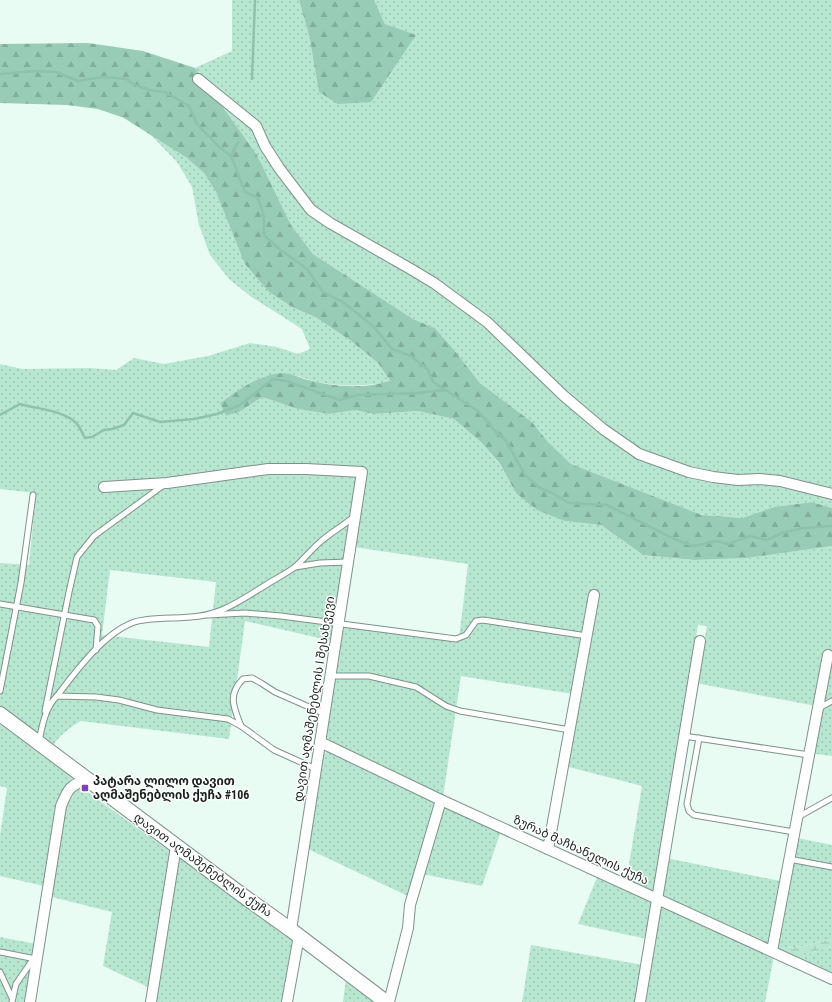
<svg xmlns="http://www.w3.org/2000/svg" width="832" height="1002" viewBox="0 0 832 1002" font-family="'Roboto Condensed','Noto Sans Georgian',sans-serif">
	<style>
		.grass { fill: url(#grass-dots); fill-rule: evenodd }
		.forest { fill: url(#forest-firs) }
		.wetland { fill: url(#wetland-marsh) }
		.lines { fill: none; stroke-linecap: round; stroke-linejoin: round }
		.stream { stroke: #8ec2ac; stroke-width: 2.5 }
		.lane-casing { stroke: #7f928a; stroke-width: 7 }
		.street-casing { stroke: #7f928a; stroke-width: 12 }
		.secondary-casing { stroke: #7f928a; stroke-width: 16 }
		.lane { stroke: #fff; stroke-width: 5 }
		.street { stroke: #fff; stroke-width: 10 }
		.secondary { stroke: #fff; stroke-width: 14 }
		.poi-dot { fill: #7d41b7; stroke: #fff; stroke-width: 1.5 }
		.labels { text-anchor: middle; stroke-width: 3; stroke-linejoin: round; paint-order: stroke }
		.street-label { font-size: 12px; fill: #19211d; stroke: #fff }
		.poi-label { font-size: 12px; font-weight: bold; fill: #19211d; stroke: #fff; text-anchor: start }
	</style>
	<defs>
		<pattern id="grass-dots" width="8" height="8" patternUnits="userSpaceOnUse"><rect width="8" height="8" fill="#b7e6d1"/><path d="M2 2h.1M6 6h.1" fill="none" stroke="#9dc5b3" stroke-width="1.8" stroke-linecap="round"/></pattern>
		<pattern id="forest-firs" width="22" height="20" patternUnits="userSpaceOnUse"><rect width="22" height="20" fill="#98ccb6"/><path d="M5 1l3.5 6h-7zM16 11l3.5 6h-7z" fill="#82af9c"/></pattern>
		<pattern id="wetland-marsh" width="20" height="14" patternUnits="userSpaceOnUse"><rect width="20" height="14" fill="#b7e6d1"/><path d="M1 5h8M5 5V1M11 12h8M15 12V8" fill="none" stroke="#9dc5b3"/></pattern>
	</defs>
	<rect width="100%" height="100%" fill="#e8fcf3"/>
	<g class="grass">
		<path d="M232,0H299L310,39L416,36L385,24L374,0H832V508L812,502L774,507L742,518L702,515L571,464L548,442L532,422L480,383L455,351L435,328L413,319L313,254L291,225L257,155L195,68L232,51Z"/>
		<path d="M150,134L187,158L204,173L216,192L269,292L292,307L317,318L351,341L378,363L390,382C366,386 341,387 317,382C308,380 291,373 284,373C260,374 239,390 220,403L226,416L239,412L262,397L298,409L329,414L355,410L373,414L418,411L454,419L482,443L500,465L516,493L565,521L601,525L643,555L694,560L747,558L832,546V756L809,753L816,706L696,683L707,626L698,625L654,894L626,882L642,786L565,766L597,590L593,589L573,694L461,676L443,797L318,734L332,641L245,621L229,739L81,721C69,728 60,735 52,747L0,710V563L29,565L36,493L0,489V364L22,369L90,368L116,370L134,358L164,364L208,356L250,343L277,347L298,354L310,349L302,329L250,296L229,279L210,255L199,225L192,187L177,162ZM354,547L468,564L459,638L342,622ZM110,570L216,582L209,647L102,635Z"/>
		<path d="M0,724L73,778L62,792L55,806L44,886L0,876V836L7,788L0,786Z"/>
		<path d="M328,751L434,800L436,804L408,896L308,849L323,754Z"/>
		<path d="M79,786L171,852L150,988L103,966L112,912L52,897L64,810Z"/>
		<path d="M443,805L501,831L482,886L422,874Z"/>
		<path d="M792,837L832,845V939C813,944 799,949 779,947L775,951L661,898L666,858L785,882Z"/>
		<path d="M178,853L295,942L284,1002H154Z"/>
		<path d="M598,875L654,901L647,939L578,924Z"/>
		<path d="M660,904L774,956L765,1002H645Z"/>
		<path d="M0,937L36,944L26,1002H0Z"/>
		<path d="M531,945L643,965L638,1002H522Z"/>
		<path d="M832,946V976L796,959L819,950Z"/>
		<path d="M346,979L377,1002H343Z"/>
	</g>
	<g class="forest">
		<path d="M299,0H374L385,24L416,35L371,102L338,104L319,92L310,39Z"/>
		<path d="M88,43L143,51L195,68L257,155L291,225L313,254L413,319L435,328L455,351L480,383L532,422L548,442L571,464L702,515L742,518L774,507L812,502L832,508V546L747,558L694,560L643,555L601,525L565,521L537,510L516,493L500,464L482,443L454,419L418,411L373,414L355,410L329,414L298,409L262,397L239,412L226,416L220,403C239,390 259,374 284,373C291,373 300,378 308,380C334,387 365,389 390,381L378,363L351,341L317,318L292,307L269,292L245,264L216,192L204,173L187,158L124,118L98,109L67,105L0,103V44Z"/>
	</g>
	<path class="wetland" d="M832,939V946L819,950L796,959L775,951L779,947C799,949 813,944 832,939Z"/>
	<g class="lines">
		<g class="stream">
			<path d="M0,74L34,71L56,72L78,81L103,77L127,79L133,84L149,90L165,92L189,106L197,124L217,145L231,156L245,192L258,198L264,217V235L278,248L307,269L323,292L343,302L373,326L392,349L411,356L428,370L433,382L478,411L494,430L506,441L525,475L540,488L552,493L569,503L607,505L674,539L693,546L716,541L728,544L750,536L767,540L782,533L803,528L832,526"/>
			<path d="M252,79L255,0"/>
			<path d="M231,156L238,142"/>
			<path d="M0,415L20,404C36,409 62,410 75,422C80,426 82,433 85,438L92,437L104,430L112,429L124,425L133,413L160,422L194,419L217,414L240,405L273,379L286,381L340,400L358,395L418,393L445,390"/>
		</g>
		<defs>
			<g id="lane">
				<path d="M295,567L320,563L348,562"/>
				<path d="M0,604L94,620L98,626L96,650"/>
				<path d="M207,615L245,613L281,616L456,639L466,635L476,621L483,620L587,636"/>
				<path d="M330,676H369L416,687L446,706L460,711L570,730"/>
				<path d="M0,691L21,583L33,495"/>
				<path d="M57,696C76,671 111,623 144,620C173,616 197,621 224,609C240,602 254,592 269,583C277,578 287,573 295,567C303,560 310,551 319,543C330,533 343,526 355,516"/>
				<path d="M819,708L832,701"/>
				<path d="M45,711L69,592L77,557L94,536L165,484"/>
				<path d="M241,726C234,708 227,695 243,679L252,678L261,683L275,692L325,714"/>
				<path d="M684,736L809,755"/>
				<path d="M699,738L687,804L689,811L694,815L794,832"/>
				<path d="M39,742C42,726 45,708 57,696L96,697L119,700L157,710L228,719L241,726L274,750L316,769"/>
				<path d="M798,817L832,798"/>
				<path d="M789,859L832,867"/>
				<path d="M0,952L36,959"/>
				<path d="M0,972L12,998"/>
				<path d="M12,1002L16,984L34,958"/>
			</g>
			<g id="street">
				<path d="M198,79L256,126L265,146L279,168L311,210L330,223L409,268L434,283L487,322L564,396L603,429L639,454L689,472L713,477L738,480L760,479L780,481L832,494"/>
				<path d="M104,487L167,483L268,469H306L362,472L291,930"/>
				<path d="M320,742L441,800L832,979"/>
				<path d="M548,849L594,595"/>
				<path d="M772,951L828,655"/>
				<path d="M30,1002L61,806C68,789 69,786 87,779"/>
				<path d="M151,1002L176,846"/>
				<path d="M287,1002L299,936"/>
				<path d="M389,1002L408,928L410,905L441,800"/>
				<path d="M640,1002L700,641"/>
			</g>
			<path id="secondary" d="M0,714L242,895L291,930L386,1002"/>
		</defs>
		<use href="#lane" class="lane-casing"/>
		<use href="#street" class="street-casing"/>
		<use href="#secondary" class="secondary-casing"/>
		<use href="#lane" class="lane"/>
		<use href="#street" class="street"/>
		<use href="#secondary" class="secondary"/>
	</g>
	<rect class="poi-dot" x="81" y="784" width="8" height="8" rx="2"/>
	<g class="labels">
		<g class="street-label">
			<text transform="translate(314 699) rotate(-81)" y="4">დავით აღმაშენებლის I შესახვევი</text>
			<text transform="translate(581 850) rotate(25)" y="4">ზურაბ მაჩხანელის ქუჩა</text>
			<text transform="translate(203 865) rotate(36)" y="4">დავით აღმაშენებლის ქუჩა</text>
		</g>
		<g class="poi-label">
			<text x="93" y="785">პატარა ლილო დავით<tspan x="93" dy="14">აღმაშენებლის ქუჩა #106</tspan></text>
		</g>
	</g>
</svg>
